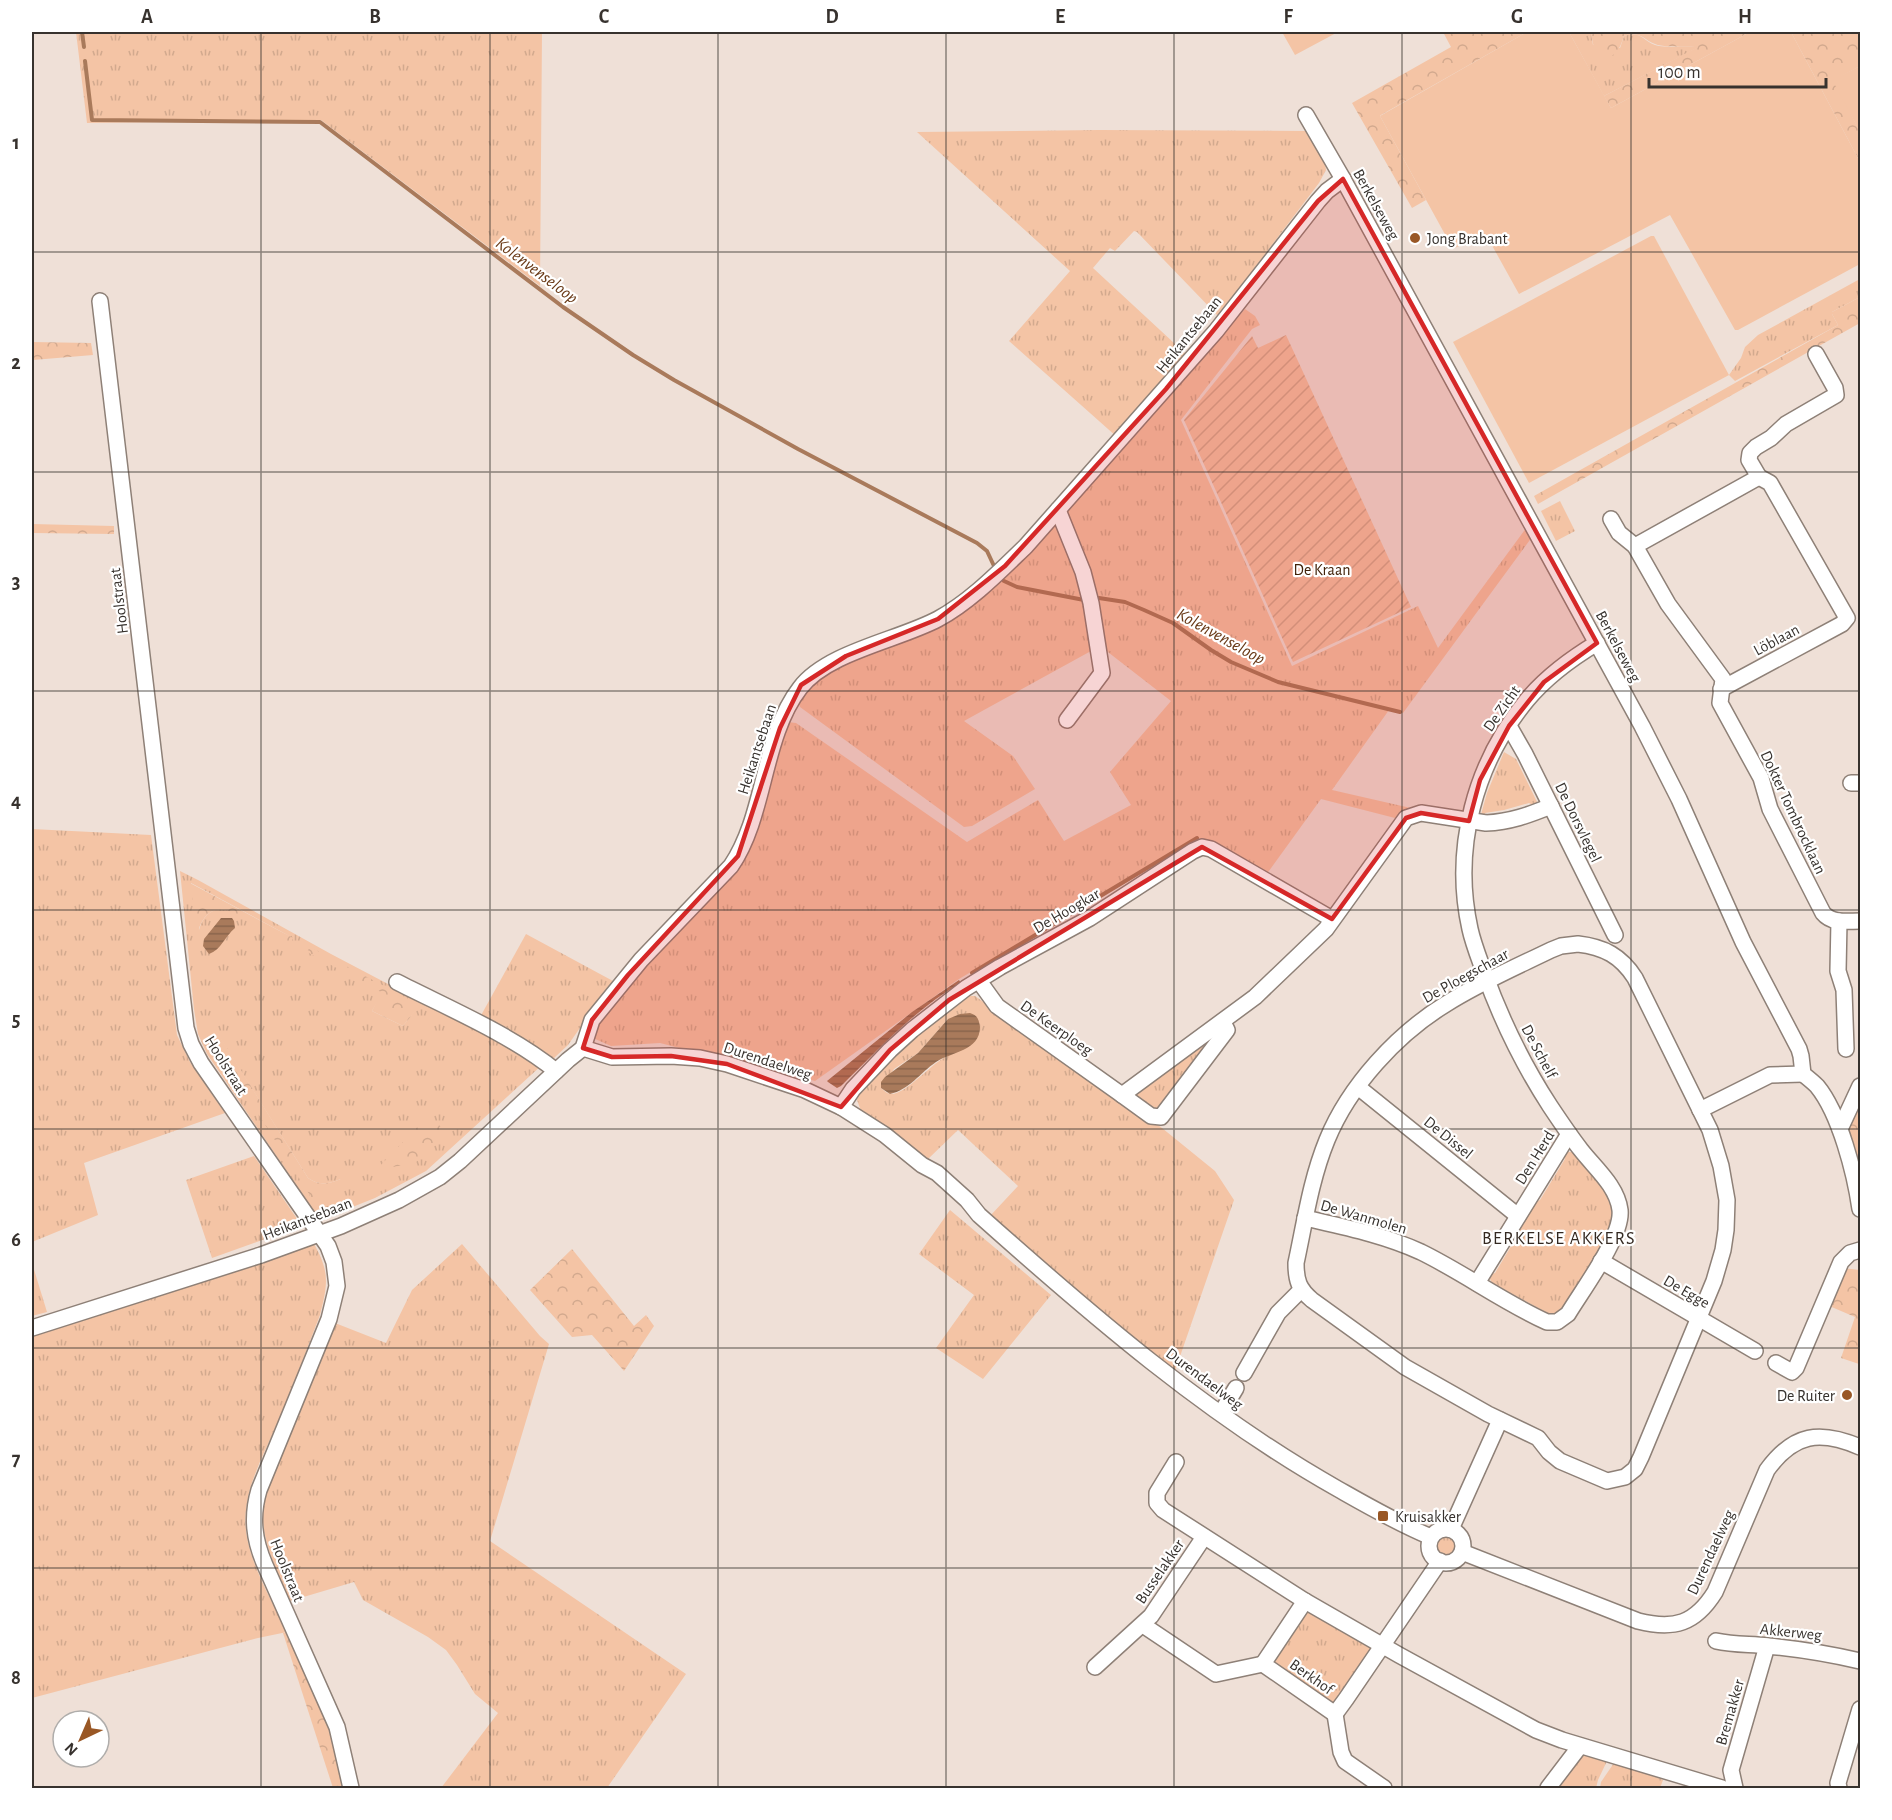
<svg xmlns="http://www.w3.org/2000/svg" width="1892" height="1820" viewBox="0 0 1892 1820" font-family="'Alegreya Sans',sans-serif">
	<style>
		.grass { fill: url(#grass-tufts); fill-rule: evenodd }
		.forest { fill: url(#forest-crowns) }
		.garden { fill: url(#garden-furrows) }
		.pitch { fill: #f4c4a5 }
		.water { fill: url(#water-rules) }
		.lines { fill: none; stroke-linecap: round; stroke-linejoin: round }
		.stream { stroke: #a97a5b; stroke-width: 4 }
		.minor-casing { stroke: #8e8077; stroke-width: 18 }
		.minor { stroke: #fff; stroke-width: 15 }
		.marked { fill: #d62828; fill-opacity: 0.2; stroke: #d62828; stroke-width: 4.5; stroke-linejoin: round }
		.grid { fill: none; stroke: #37322e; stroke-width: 1.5; stroke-opacity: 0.55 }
		.poi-dot { fill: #995725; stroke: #fff; stroke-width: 2 }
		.labels { text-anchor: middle; stroke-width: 4.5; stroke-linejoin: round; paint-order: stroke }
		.street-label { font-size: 16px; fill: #37322e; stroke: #fff }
		.poi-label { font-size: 16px; fill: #37322e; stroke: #fff; text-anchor: start }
		.park-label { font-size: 16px; fill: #412108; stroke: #fff }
		.water-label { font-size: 18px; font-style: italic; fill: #693916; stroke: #fff }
		.neighbourhood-label { font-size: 18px; letter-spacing: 1.5px; fill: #332820; stroke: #fff }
		.neatline { fill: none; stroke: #37322e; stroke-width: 2 }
		.grid-label { font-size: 20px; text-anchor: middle; font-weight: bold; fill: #37322e }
	</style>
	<defs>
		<pattern id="grass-tufts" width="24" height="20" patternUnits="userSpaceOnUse" patternTransform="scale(1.5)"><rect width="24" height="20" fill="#f4c4a5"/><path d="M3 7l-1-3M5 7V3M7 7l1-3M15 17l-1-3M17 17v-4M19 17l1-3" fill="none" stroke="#d2a98e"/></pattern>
		<pattern id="forest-crowns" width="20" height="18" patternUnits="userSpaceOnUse" patternTransform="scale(1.5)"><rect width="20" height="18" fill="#f4c4a5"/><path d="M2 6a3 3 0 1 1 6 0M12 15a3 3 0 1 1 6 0" fill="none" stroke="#d2a98e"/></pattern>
		<pattern id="garden-furrows" width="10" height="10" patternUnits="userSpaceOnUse" patternTransform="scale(1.5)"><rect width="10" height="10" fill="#f4c4a5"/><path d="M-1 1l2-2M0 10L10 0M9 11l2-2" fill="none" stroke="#d2a98e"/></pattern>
		<pattern id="water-rules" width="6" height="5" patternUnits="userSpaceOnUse" patternTransform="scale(1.5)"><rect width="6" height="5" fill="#a97a5b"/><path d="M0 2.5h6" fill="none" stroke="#8a654c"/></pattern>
	</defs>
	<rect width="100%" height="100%" fill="#efe0d7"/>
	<g class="grass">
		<path d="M76,32H542L540,286L321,120L87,123Z"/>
		<path d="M1282,32H1338L1295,55Z"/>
		<path d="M1569,32H1589L1591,33L1593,45L1620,48L1624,36C1642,31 1642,40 1655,45C1664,48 1688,46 1699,47L1604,96Z"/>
		<path d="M1099,130L1307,131L1325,163L1326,170L1319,183L1218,316L1137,232L1134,231L1115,251L1110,248L1093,268L1187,355L1117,437L1009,341L1070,271L917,132Z"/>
		<path d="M1858,280L1860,281V297L1832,312V314L1838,325L1735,381L1729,375L1741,358L1745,347L1758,335Z"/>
		<path d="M1245,309L1255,316L1260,325L1252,329L1181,420L1292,666L1418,606L1438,648L1527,527L1532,537L1403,713L1389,710L1332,790L1415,809L1395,818L1321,799L1266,875L1199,838L959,979L815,1081L747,1062L687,1050L660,1043L611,1046L593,1038L599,1021L630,981L723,885L788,722L796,723L967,842L1038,800L1064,841L1131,805L1110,772L1171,701L1104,649L1098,598L1085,596L1091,651L964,721L1013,756L1035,789L972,826L964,827L800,707L798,701L826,671L907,637L1056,523L1135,436Z"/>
		<path d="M1560,501L1575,531L1556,541L1541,511Z"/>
		<path d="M1504,752L1516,759L1539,806L1537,807L1529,803L1504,810L1485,813L1487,818H1480L1487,793Z"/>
		<path d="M32,829L151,835L177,1035L190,1062L225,1113L84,1163L98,1215L32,1242Z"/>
		<path d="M180,871L198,880L331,954L542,1065L426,1171L375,1198L320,1220L207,1054L198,1034L194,1009ZM191,883L293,938C278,931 237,909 222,909C209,909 202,919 199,930ZM382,993L419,1005L403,1026L372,1011ZM219,1036L308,1178C320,1186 328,1184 341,1179L313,1199Z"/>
		<path d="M526,934L613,981L568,1045L553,1059L545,1056L479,1019Z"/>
		<path d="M964,996H975L1162,1128L1215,1171L1234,1200L1175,1371L1083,1297L990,1216L1018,1186L958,1130L927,1160L861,1111L857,1100L859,1092L910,1038ZM948,1019L944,1058C930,1065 904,1096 890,1094C886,1093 884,1090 881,1088L894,1069L918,1053Z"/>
		<path d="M1217,1032L1157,1112L1133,1096Z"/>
		<path d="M1568,1152H1573L1604,1189L1610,1199L1614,1215L1609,1235L1562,1310L1559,1314L1551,1315L1492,1283L1489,1277L1491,1274L1495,1273L1516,1238L1515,1234L1535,1202L1540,1200L1565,1159L1564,1155Z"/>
		<path d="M254,1156L302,1226L212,1258L186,1180Z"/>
		<path d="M950,1210L1051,1295L983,1379L936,1348L974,1295L919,1254Z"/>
		<path d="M313,1242C330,1272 328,1283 320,1315C306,1351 293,1387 278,1422C263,1457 242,1491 246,1530C249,1562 273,1603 287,1632L258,1638L32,1698V1334Z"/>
		<path d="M462,1244L540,1336L549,1344L490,1541L686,1674L607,1788H441L498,1713L475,1694L457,1665L446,1650L428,1637L363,1600L354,1582L290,1601C275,1567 259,1537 263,1499L335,1323L386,1343L412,1290Z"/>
		<path d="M32,1263L47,1312L32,1316Z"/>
		<circle cx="1446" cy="1545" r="10"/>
		<path d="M1311,1611L1371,1648L1372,1650L1335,1704L1330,1705L1273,1663L1275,1654L1302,1615Z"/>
		<path d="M1586,1755L1607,1761L1598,1780L1596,1788H1559L1582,1756Z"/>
		<path d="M1616,1760L1663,1780L1660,1788H1600L1601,1782Z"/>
	</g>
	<g class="forest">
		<path d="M1443,32H1527L1381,115L1380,116L1426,200L1412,208L1352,103L1451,47Z"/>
		<path d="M1589,32H1750L1611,108L1604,96L1698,47C1686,46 1665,48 1655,44C1642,39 1642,31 1624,36C1620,48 1617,56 1604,59L1595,53L1591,34Z"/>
		<path d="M1791,32H1860V66L1834,80L1860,132V162Z"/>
		<path d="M1860,297V323L1538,504L1534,496L1838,325L1832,314V312Z"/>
		<path d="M32,342L91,343L93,355L33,360Z"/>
		<path d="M32,524L114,526V534L32,533Z"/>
		<path d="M190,883L293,938L291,944C278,937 266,930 254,923C231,910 209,898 198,931Z"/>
		<path d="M310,947L420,1005L403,1026L372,1011L381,992L307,952Z"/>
		<path d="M219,1035L308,1178C320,1186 328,1184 341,1179L344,1187L313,1200L224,1060L211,1036Z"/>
		<path d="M1860,1096V1170L1846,1127Z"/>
		<path d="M429,1115L446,1132L415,1163L376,1170Z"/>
		<path d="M572,1249L634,1326L646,1315L654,1326L624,1371L592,1335L572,1337L530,1290Z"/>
		<path d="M1842,1268L1860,1270V1363L1859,1364L1841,1358L1855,1317L1827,1305Z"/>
		<path d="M287,1632L327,1721L335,1746L343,1788H333L283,1633Z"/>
	</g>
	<path class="garden" d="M1286,335L1411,607L1293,662L1184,420L1252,336L1258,348Z"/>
	<g class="pitch">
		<path d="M1286,32H1330L1297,51Z"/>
		<path d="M1527,32H1569L1611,108L1750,32H1791L1860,162V264L1738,330H1735L1670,215L1519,294L1489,240L1484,235H1481L1453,249L1380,116Z"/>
		<path d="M1860,66V132L1834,83V79Z"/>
		<path d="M1651,236H1654L1729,375L1529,483L1453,342Z"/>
	</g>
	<g class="water">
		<path d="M221,918H232L234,921L235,928C225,936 221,950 209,954L203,946L204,939Z"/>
		<path d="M959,980L961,983C915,1009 879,1049 841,1086L837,1088L828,1082L827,1081L912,1012Z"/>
		<path d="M970,1013C977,1015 979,1019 980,1027C980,1051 951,1052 936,1062C920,1073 909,1090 890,1094L881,1088V1082L885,1077L918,1053L948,1019L960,1014Z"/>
	</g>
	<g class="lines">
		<g class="stream">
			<path d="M82,32L84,47"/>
			<path d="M85,61L92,120L320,122L563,307L633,355L674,380L798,449L977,543L987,551L994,566"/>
			<path d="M1004,581L1017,587L1084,600"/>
			<path d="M1099,598L1125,602L1144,610L1173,623L1211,650L1231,662L1278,682L1400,712"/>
			<path d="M972,973L1197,838"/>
		</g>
		<defs>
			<g id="minor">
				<path d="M1306,115L1343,179L1642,726L1679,799L1743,942L1799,1049L1801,1056L1803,1074C1808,1078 1813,1082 1817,1086C1840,1114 1855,1174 1860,1209"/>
				<path d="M100,301L186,1028L191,1044L201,1063L328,1246L334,1262L337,1286L329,1319L259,1490C251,1517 254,1540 265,1565L337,1727L351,1788"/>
				<path d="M1058,510L1083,572L1091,603L1102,673L1067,720"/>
				<path d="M1611,519L1619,533L1635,546L1668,604L1723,679L1720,703L1761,778L1770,809L1823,913C1832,924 1847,921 1860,921"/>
				<path d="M1635,546L1759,477"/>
				<path d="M1721,689L1842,624L1847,618L1770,483L1759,477L1749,460L1750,453L1756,447L1771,438L1786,424L1836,395L1835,388L1816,354"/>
				<path d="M1509,726L1525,754L1615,935"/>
				<path d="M1851,783H1860"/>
				<path d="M1839,921L1838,971L1844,990L1846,1049"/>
				<path d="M1578,944C1604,947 1621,956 1635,978L1710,1130L1721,1166L1727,1200L1726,1230L1723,1250L1714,1281L1641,1457L1635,1469L1625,1477L1607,1481L1560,1461L1549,1452L1538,1438L1488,1414L1405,1367L1312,1300C1299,1289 1296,1281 1296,1263C1305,1221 1311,1179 1327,1140C1349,1086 1397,1034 1446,1004C1479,983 1516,967 1551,950L1561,946Z"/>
				<path d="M979,981L997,1006L1122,1095L1255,997L1326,929L1406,818L1421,813L1486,823C1510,822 1529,815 1551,806"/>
				<path d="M397,982C448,1008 512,1035 556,1071"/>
				<path d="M583,1048L612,1057L671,1056L700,1058L727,1064L805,1090L841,1107L885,1135L922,1165L937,1173L967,1200L979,1215C1090,1314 1208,1416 1338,1489C1368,1506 1399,1524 1431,1537"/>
				<path d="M1358,1087L1518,1216"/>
				<path d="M1122,1095L1151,1116L1161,1117L1227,1030L1223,1022"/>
				<path d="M841,1107L853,1089L890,1050L912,1030L966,988L1000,967L1090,918L1193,851L1202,847L1211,849L1332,919"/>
				<path d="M1700,1110L1770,1075L1803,1074"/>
				<path d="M1840,1129L1860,1086"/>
				<path d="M1305,1218C1344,1227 1384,1235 1421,1252C1464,1273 1503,1302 1547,1322H1557L1568,1314C1583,1289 1623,1236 1620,1210C1617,1186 1595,1168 1581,1150C1570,1136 1560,1121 1550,1106C1522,1063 1501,1019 1484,972C1479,958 1473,943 1470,929C1452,848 1475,763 1527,700C1547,676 1572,658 1597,643"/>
				<path d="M1601,1261L1755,1351"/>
				<path d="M1477,1283L1569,1134"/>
				<path d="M32,1328L261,1255L341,1226L399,1200L440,1177L460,1161L568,1060L583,1048L592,1020L641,960L731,866C766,815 762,737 800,688C827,652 899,640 938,619C971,601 999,572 1026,546L1216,331L1318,201L1327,191L1343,179"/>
				<path d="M1776,1363L1792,1372L1796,1368L1841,1262L1850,1253L1860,1250"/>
				<path d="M1244,1373L1278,1313L1301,1290"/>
				<path d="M1221,1413L1236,1388"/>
				<path d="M1176,1462L1157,1493V1503L1163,1510L1305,1601L1399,1655L1536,1730L1562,1740L1722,1788"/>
				<path d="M1451,1529L1500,1420"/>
				<circle cx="1446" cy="1546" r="17"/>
				<path d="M1462,1552L1638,1621C1674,1630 1695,1624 1715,1592L1767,1470C1794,1433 1820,1430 1860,1447"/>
				<path d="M1305,1601L1263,1664L1335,1714L1346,1699L1440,1561"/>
				<path d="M1143,1625L1216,1674L1263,1664"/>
				<path d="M1716,1641C1734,1645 1750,1644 1768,1646C1799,1649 1830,1654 1860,1661"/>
				<path d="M1095,1667L1151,1616L1204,1537"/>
				<path d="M1335,1714L1341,1752L1345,1761L1384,1788"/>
				<path d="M1548,1788L1580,1746"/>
				<path d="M1735,1788L1731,1770L1767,1646"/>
				<path d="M1839,1788L1838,1783L1860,1709"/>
			</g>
		</defs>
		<use href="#minor" class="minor-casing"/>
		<use href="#minor" class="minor"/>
	</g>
	<path class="marked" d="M1343,179L1597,643L1544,682L1509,726L1480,780L1469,821L1421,813L1406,818L1332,919L1202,847L949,1000L890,1050L841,1107L727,1064L671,1056L612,1057L583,1048L592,1020L628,975L738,856L780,728L801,685L846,656L938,619L1005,566L1166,389L1318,201Z"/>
	<path class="grid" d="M261,32V1788M490,32V1788M718,32V1788M946,32V1788M1174,32V1788M1402,32V1788M1631,32V1788M32,252H1860M32,472H1860M32,691H1860M32,910H1860M32,1129H1860M32,1348H1860M32,1568H1860"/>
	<g class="poi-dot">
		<circle cx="1415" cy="238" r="6"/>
		<circle cx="1847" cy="1395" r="6"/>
		<rect x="1377" y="1510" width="12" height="12" rx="3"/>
	</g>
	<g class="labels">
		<g class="street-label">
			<text transform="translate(1377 204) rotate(61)" y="6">Berkelseweg</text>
			<text transform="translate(1188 334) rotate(-51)" y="6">Heikantsebaan</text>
			<text transform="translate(118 601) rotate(-97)" y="6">Hoolstraat</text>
			<text transform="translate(1776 639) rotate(-28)" y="6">Löblaan</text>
			<text transform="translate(1619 646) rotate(62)" y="6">Berkelseweg</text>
			<text transform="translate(1501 708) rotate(-55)" y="6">De Zicht</text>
			<text transform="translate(756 749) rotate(-72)" y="6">Heikantsebaan</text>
			<text transform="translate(1794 812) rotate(65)" y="6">Dokter Tombrocklaan</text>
			<text transform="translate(1579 822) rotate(64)" y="6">De Dorsvlegel</text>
			<text transform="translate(1066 910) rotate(-30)" y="6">De Hoogkar</text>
			<text transform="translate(1465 975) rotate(-29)" y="6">De Ploegschaar</text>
			<text transform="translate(1057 1027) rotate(35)" y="6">De Keerploeg</text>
			<text transform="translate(1540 1051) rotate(62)" y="6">De Schelf</text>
			<text transform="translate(768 1060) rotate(18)" y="6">Durendaelweg</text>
			<text transform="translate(227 1065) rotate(58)" y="6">Hoolstraat</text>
			<text transform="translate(1449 1137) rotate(39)" y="6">De Dissel</text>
			<text transform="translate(1534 1157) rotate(-58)" y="6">Den Herd</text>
			<text transform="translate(1364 1216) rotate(16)" y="6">De Wanmolen</text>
			<text transform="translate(307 1218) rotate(-21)" y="6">Heikantsebaan</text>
			<text transform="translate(1687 1291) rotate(30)" y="6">De Egge</text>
			<text transform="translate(1205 1378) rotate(37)" y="6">Durendaelweg</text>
			<text transform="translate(1710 1552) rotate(-65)" y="6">Durendaelweg</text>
			<text transform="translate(288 1570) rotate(68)" y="6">Hoolstraat</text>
			<text transform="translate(1159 1571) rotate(-56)" y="6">Busselakker</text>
			<text transform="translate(1791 1631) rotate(6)" y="6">Akkerweg</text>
			<text transform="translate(1312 1676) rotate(35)" y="6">Berkhof</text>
			<text transform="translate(1729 1712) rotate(-74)" y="6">Bremakker</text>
		</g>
		<g class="poi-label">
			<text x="1427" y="244">Jong Brabant</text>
			<text x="1835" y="1401" text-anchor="end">De Ruiter</text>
			<text x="1395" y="1522">Kruisakker</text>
		</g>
		<g class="park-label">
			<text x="1322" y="575">De Kraan</text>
		</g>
		<g class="water-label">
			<text transform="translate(537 270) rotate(37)" y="6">Kolenvenseloop</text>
			<text transform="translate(1221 636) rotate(29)" y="6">Kolenvenseloop</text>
		</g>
		<g class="neighbourhood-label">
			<text x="1559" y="1244">BERKELSE AKKERS</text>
		</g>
	</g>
	<rect width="1892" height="1820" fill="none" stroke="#ffffff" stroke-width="66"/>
	<g transform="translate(81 1739) rotate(224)"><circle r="28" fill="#ffffff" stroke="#afadab" stroke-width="1.5"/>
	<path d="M0-4.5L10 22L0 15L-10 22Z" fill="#995725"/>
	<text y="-9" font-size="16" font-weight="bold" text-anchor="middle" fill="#37322e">N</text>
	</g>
	<path d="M1649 78v9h177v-9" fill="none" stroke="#37322e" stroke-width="3"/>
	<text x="1658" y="78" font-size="18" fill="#37322e" stroke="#ffffff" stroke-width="4.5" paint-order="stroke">100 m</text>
	<rect x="33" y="33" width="1826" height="1754" class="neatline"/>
	<g class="grid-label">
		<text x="147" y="23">A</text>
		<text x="375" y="23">B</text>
		<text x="604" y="23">C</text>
		<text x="832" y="23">D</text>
		<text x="1060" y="23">E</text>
		<text x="1288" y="23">F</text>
		<text x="1517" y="23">G</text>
		<text x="1745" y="23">H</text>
		<text x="16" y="149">1</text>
		<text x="16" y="369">2</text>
		<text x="16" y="588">3</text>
		<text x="16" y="807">4</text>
		<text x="16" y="1026">5</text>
		<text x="16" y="1246">6</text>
		<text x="16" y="1465">7</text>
		<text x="16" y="1684">8</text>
	</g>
</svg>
